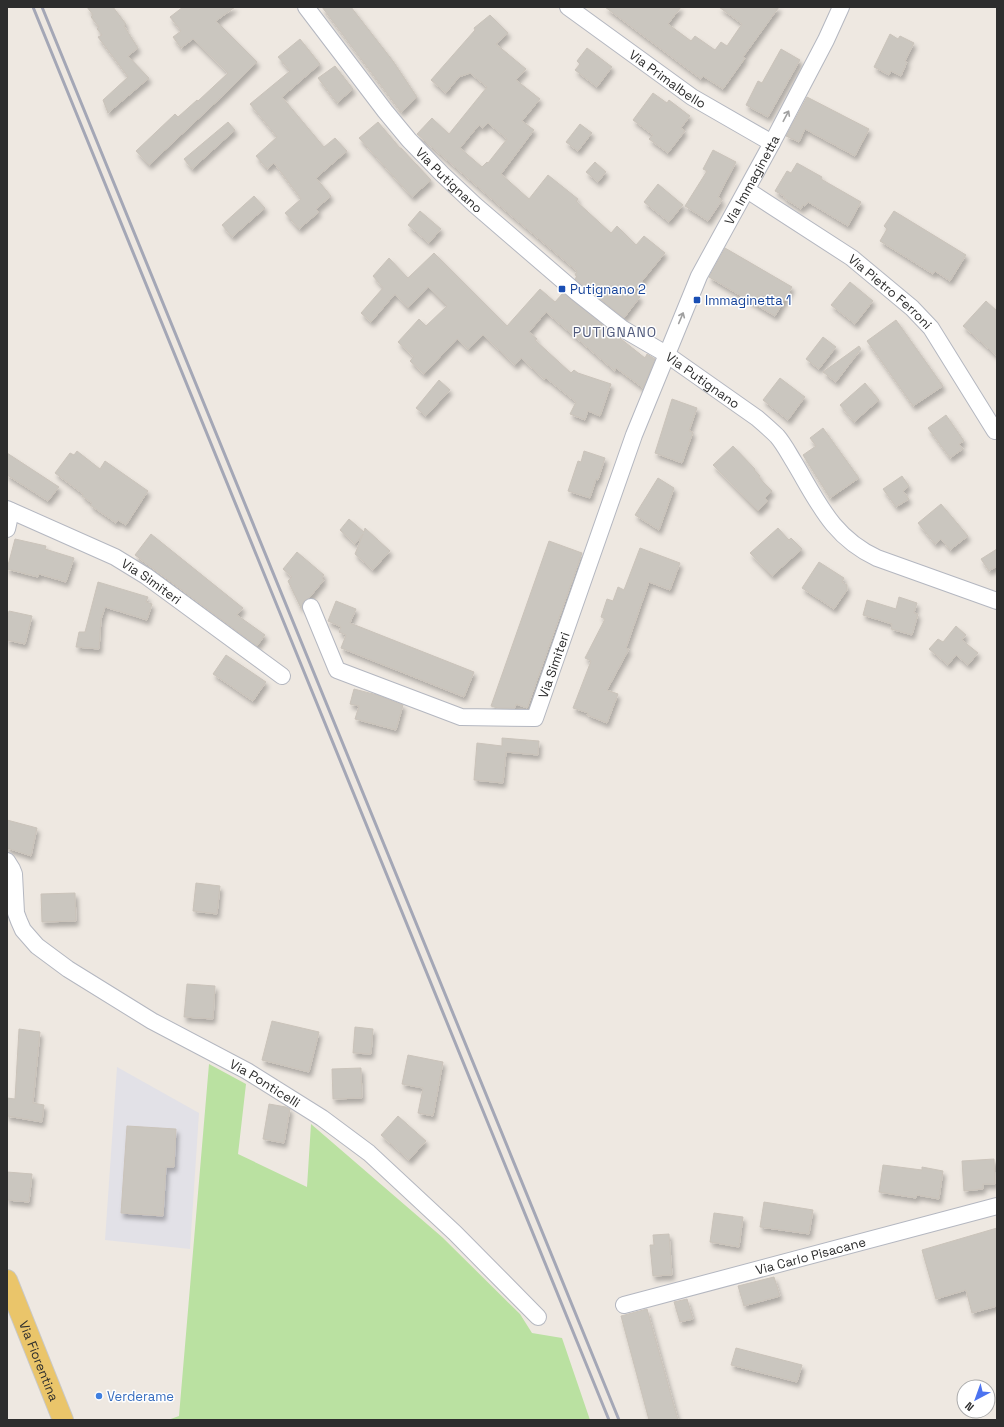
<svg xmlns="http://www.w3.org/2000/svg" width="1004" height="1427" viewBox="0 0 1004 1427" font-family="'Space Grotesk',sans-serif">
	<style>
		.industrial { fill: #e2e1e7 }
		.green { fill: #bae1a1 }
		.building { fill: #cac6bf; stroke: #cac3ba; fill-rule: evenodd; filter: url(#shadow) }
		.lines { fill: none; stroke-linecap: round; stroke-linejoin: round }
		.minor-casing { stroke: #b4b7c0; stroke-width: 18 }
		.major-casing { stroke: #c8c8c8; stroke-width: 22 }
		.minor { stroke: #fff; stroke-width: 16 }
		.major { stroke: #eac56a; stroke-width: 20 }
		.rail { stroke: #a4a7b6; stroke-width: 3 }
		.oneway { stroke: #a0a0a0 }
		.transit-dot { fill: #1a4fb4; stroke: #fff; stroke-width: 1.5 }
		.shop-dot { fill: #3f7fe0; stroke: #fff; stroke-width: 1.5 }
		.labels { text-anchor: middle; stroke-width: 3; stroke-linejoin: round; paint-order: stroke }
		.street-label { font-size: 13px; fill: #2d2d2d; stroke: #fff }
		.transit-label { font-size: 13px; fill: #164399; stroke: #fff; text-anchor: start }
		.shop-label { font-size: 13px; fill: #366cbe; stroke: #fff; text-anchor: start }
		.neighbourhood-label { font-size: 14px; letter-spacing: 1px; fill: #505a7c; stroke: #fff }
	</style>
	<defs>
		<filter id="shadow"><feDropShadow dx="2.5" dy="4.5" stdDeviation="2" flood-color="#0004"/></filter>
	</defs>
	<rect width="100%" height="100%" fill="#eee8e1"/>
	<path class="industrial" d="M117,1067L199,1113L190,1249L105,1240Z"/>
	<path class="green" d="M209,1064L246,1084L238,1154L307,1187L311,1124L442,1237L520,1314L532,1333L562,1338L590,1420H168L179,1416Z"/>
	<g class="building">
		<path d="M87,7H113L126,24L124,26L138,48L128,56L149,78L108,113L103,100L128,77L98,37L102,35L97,29L99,27L91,17L93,15Z"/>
		<path d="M183,7H235L216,21L257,62L230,89L149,165L136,151L175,114L178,117L197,100L198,101L228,73L193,39L181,48L173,37L181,31L170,17Z"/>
		<path d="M322,7H351L393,61L417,97L401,112Z"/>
		<path d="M605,7H681L668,24L691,41L695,36L715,50L721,42L727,46L742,24L719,7H779L743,57L745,58L723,89L703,76L701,79Z"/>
		<path d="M490,15L508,33L496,44L526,69L516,80L540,99L522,121L534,130L501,174L529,199L548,175L578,199L576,201L611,233L617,226L636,245L644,236L665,253L633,292L640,297L624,318L575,279L577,276L575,275L577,271L500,206L417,134L432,118L449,134L487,87L470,73L459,77L446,93L431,80L475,30L474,28ZM488,123L507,139L488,163L487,162L482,167L460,148L479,125L483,128Z"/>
		<path d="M890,34L898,39L900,36L914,43L905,61L907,62L901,76L891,71L889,75L874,67Z"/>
		<path d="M300,39L320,64L282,97L324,147L335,138L347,151L316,178L331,196L316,209L319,212L299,229L285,213L301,199L274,163L267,169L256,156L277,137L250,104L290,71L278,57Z"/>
		<path d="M587,48L612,67L597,87L575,70L580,64L577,61Z"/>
		<path d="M781,49L800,60L768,117L746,105L758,81L762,83Z"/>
		<path d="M335,66L353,89L337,103L318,78Z"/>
		<path d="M653,93L667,103L669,100L690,116L681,128L685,131L668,153L649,139L653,135L633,120Z"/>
		<path d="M807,97L869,129L855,156L805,129L799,142L786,136Z"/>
		<path d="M228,122L235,130L192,169L184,159Z"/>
		<path d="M378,122L400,148H401L431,180L412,197L359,138Z"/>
		<path d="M580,124L592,133L578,151L566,142Z"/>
		<path d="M713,150L736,162L718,197L722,200L708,221L685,206L707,171L703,169Z"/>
		<path d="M595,162L606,172L598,182L586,172Z"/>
		<path d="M797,163L822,177L821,179L861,202L848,226L808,202L805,206L803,205L801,209L784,198V196L775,191L787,171L791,173Z"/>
		<path d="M658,184L683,205L669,222L644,202Z"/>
		<path d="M254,196L265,208L232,237L222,225Z"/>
		<path d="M420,211L441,229L429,243L408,225Z"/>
		<path d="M894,211L966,255L950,281L935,271L933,274L880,241L887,229L884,226Z"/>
		<path d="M725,248L792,287L775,316L709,277Z"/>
		<path d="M434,253L507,326L540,289L555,302L563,293L645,358L647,354L655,359L643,388L616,368L615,371L546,312L529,332L537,339L535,340L571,373L574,370L578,373L611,384L600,416L588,411L585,420L570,414L576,402L546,378L544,379L521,358L515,365L483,335L468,349L457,339L424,374L410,361L414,357L398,342L419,319L426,326L447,306L428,287L408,308L395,294L371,322L361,313L383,288L373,276L389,258L408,278Z"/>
		<path d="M850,282L873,301L855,324L831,305Z"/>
		<path d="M986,301L997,311V356L963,326Z"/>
		<path d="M896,320L943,386L913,406L867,341Z"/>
		<path d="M823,337L836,347L819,369L806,359Z"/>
		<path d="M859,346L861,349L836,382L823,372Z"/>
		<path d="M780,378L805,397L788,420L763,400Z"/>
		<path d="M439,380L450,390L426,416L416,408Z"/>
		<path d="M865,383L879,400L854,422L840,405Z"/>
		<path d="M672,399L697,408L689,431L693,432L682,463L655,453Z"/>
		<path d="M946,415L964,441L959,444L963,449L950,458L928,428Z"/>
		<path d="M823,428L859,478L830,498L803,455L816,446L810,438Z"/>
		<path d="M733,446L755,469L754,470L760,476L759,478L772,491L765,498L768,501L758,511L713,465Z"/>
		<path d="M77,451L100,469L105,461L148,491L126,525L118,520L116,523L90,505L92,503L82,496L83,494L55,473L70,453L74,455Z"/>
		<path d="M584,451L605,458L598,480L596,479L590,498L568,491L578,461L581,462Z"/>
		<path d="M7,453L59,487L48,501L7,475Z"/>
		<path d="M902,476L909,486L903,491L909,499L896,507L883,489Z"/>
		<path d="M658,478L674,488L659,530L635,515Z"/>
		<path d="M941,504L968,536L950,550L941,539L935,544L918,523Z"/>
		<path d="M349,519L364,532L365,528L390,551L373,570L355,554L363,534L355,544L340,530Z"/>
		<path d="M778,528L789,540L791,538L802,549L772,576L750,553Z"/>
		<path d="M151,534L243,608L237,615L265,635L257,646L135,555Z"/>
		<path d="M15,539L46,546L45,549L74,558L66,582L39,574L38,577L7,569Z"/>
		<path d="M549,541L582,553L527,708L516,704L515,708H498L491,706Z"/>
		<path d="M640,548L680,563L670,590L649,582L626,648L629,649L607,690L618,694L607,723L587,715L588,713L573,708L591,661L585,658L605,619L601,617L607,599L613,601L618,587L624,590Z"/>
		<path d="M997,549V566L989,571L981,559Z"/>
		<path d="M297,552L324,575L322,578L324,580L309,598L304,601L301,608L288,581L292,577L283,569Z"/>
		<path d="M819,562L844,578L842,582L847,585V590L834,609L802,588Z"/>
		<path d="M98,582L148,597L146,602L152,604L147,620L105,607L101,620L99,649L76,647L79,632H85Z"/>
		<path d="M899,597L917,603L914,613L918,614L912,635L891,629L892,624L863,615L867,600L896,609Z"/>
		<path d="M336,601L356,609L350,623L474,672L464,697L341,648L346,635L339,632L341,627L328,621Z"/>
		<path d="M9,611L32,616L25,644L7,640V620Z"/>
		<path d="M956,626L966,635L962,640L978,653L968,665L956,655L948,665L929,649L938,639L943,642Z"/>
		<path d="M226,655L266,682L253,701L213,674Z"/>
		<path d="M354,689L377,695L403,705L396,730L355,719L359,706L350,704Z"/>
		<path d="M502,738L539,741L538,755L506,752L503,783L474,780L477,743L502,746Z"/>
		<path d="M7,820L37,828L31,856L7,848Z"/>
		<path d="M196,883L220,886L217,914L193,911Z"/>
		<path d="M75,893L76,921L42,922L41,894Z"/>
		<path d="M187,984L215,986L213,1019L184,1017Z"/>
		<path d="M272,1021L319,1032L309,1072L262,1060Z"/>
		<path d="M355,1027L373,1029L371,1054L353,1053Z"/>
		<path d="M19,1029L40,1032L33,1103L44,1105L42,1122L7,1116V1098L15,1099Z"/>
		<path d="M408,1055L443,1062L433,1116L418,1113L423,1088L402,1084Z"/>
		<path d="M361,1068L362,1098L333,1099L332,1069Z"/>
		<path d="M269,1104L286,1107L290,1109L284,1143L263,1139Z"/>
		<path d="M398,1116L426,1141L409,1160L381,1135Z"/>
		<path d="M127,1126L176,1129L174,1167H166L163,1216L121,1213Z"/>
		<path d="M994,1159L995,1184H983V1189L964,1191L962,1161Z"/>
		<path d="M883,1165L922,1170V1167L943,1171L939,1199L917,1195L916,1198L879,1192Z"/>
		<path d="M7,1172L32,1174L29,1202L7,1200Z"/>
		<path d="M764,1202L813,1210L809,1234L760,1227Z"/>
		<path d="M714,1213L743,1217L739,1247L710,1242Z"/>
		<path d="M997,1228V1306L972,1313L966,1290L936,1299L922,1250Z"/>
		<path d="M669,1234L672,1275L653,1276L650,1245H654L653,1235Z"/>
		<path d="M774,1277L780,1296L744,1306L738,1286Z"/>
		<path d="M687,1299L693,1319L680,1322L674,1302Z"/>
		<path d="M647,1309L678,1420H649L621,1316Z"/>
		<path d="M736,1348L802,1365L797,1382L731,1365Z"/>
	</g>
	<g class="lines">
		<defs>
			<g id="minor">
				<path id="s1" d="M306,7L385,111L409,140L442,174L475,205L576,292L623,329L666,354L757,418C764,424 771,430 777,436C784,444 789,454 794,462C818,502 832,537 877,558L997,601"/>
				<path id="s2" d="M568,7L692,97L772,143"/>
				<path id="s3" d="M747,190L852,258L912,308L931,328L995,431"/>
				<path id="s4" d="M7,509L115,557L146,576L282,676"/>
				<path d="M7,529L11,511"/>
				<path id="s5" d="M311,607L337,670L461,717L535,718L634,435L699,276L772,143L826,40L841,7"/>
				<path id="s6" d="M7,861L12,869L14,874L16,913L19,921L23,930L37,946L68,969L152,1021L247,1071L322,1118L369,1153L455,1233L538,1317"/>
				<path id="s7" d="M624,1305L997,1206"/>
			</g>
			<g id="major">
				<path id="s8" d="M7,1280L63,1420"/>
			</g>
		</defs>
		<use href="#minor" class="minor-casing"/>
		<use href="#major" class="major-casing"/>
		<use href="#minor" class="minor"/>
		<use href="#major" class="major"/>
		<g class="rail">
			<path d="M33,7L609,1420"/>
			<path d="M42,7L619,1420"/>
		</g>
	</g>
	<defs><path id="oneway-shaft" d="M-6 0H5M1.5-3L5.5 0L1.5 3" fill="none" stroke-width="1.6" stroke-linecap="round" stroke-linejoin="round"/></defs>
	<g class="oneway">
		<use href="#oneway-shaft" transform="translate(786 116) rotate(-62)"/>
		<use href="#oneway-shaft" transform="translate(681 318) rotate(-67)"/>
	</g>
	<g class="transit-dot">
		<rect x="558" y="285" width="8" height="8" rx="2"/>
		<rect x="693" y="296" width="8" height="8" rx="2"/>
	</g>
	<circle class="shop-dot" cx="99" cy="1396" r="4"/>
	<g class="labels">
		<g class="street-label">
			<text dy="5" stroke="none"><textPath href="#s2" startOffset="123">Via Primalbello</textPath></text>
			<text dy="5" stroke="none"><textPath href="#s1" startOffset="225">Via Putignano</textPath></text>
			<text dy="5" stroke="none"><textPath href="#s5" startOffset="856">Via Immaginetta</textPath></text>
			<text dy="5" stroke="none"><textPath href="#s3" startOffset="176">Via Pietro Ferroni</textPath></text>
			<text dy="5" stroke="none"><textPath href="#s1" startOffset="549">Via Putignano</textPath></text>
			<text dy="5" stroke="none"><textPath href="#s4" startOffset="162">Via Simiteri</textPath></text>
			<text dy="5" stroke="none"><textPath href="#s5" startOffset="331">Via Simiteri</textPath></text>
			<text dy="5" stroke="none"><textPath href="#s6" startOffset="360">Via Ponticelli</textPath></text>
			<text dy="5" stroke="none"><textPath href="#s7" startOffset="193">Via Carlo Pisacane</textPath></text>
			<text dy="5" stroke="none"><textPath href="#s8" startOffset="87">Via Fiorentina</textPath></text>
		</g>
		<g class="transit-label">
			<text x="570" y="294">Putignano 2</text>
			<text x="705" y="305">Immaginetta 1</text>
		</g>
		<g class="shop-label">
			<text x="107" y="1401">Verderame</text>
		</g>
		<g class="neighbourhood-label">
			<text x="615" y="337">PUTIGNANO</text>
		</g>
	</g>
	<rect width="1004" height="1427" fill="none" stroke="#2d2d2d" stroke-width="16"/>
	<g transform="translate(976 1399) rotate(221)"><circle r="19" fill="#ffffff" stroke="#ababab"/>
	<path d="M0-3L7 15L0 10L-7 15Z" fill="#4c73f0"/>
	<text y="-6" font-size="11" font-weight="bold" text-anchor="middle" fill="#2d2d2d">N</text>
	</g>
</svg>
